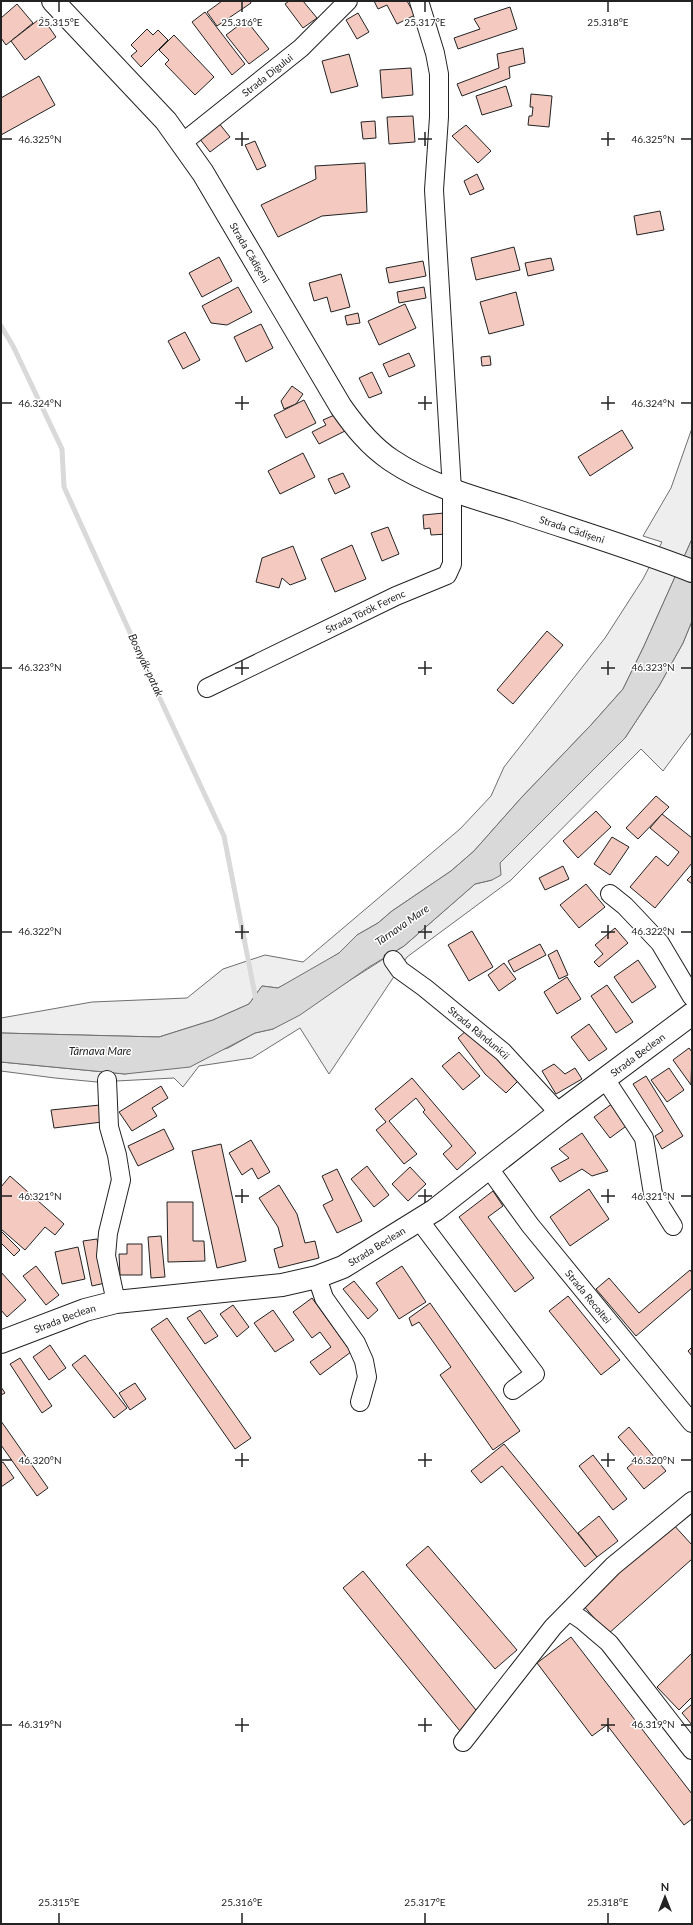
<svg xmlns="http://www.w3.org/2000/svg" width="693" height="1925" viewBox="0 0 693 1925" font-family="Lato,sans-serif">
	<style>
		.green { fill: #eee; stroke: #6f6f6f }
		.water { fill: #d9d9d9; stroke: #6f6f6f }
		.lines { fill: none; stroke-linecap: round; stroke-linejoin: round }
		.stream { stroke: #d9d9d9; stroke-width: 5 }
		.building { fill: #f3c9c0; stroke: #222 }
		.minor-casing { stroke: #222; stroke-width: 20 }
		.major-casing { stroke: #222; stroke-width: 24 }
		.minor { stroke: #fff; stroke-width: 18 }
		.major { stroke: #fff; stroke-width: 22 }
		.ticks { fill: none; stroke: #222; stroke-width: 1.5 }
		.labels { text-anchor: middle; stroke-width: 3; stroke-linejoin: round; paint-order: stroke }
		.street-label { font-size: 10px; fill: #222; stroke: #fff }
		.water-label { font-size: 11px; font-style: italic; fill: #222; stroke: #fff }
		.ticks-label { font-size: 10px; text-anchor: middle; fill: #222; stroke: #fff; stroke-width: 3; stroke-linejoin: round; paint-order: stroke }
	</style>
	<rect width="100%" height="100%" fill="#fff"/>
	<g class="green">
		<path d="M692,428V539L644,646L623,689L591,725L521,798L474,851L451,871L392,911L378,923L357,935L339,953L313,970L278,988L262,986L249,1004L213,1020L159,1037L1,1033V1018L92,1002L187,998L223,969L265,955L303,962L460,829L491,796L504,767L605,638L643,579L662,542L643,536L671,488Z"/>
		<path d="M692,621V732L663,771L641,749L511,880L407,957L329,1074L300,1028L252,1058L199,1066L183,1087L174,1078L97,1082L55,1078L1,1071V1062L125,1074L228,1048L255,1033L273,1029L404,946L475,884L492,880L500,863L625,738L659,686L683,643Z"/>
	</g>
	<path class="water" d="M692,539V621L683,643L659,686L625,738L500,863L501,875L492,880L475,884L404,946L369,967L300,1015L273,1029L255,1033L190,1067L125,1074L1,1062V1033L159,1037L213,1020L249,1004L262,986L278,988L339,953L357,935L378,923L392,911L451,871L474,851L521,798L591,725L623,689L644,646Z"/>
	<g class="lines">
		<path class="stream" d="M1,326L13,346L62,449L64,487L156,690L224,836L256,1000"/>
	</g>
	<g class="building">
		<path d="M222,1H250L251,3L217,26L207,12Z"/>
		<path d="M289,1H303L317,18L303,28L285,4Z"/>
		<path d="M374,1H407L415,15L397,24L387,5L378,9Z"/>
		<path d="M17,4L33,23L6,45L1,38V18Z"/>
		<path d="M510,7L517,29L458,49L454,38L480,29L474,19Z"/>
		<path d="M205,12L245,64L232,75L192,22Z"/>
		<path d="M358,13L369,32L357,39L346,20Z"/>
		<path d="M42,17L56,37L25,60L11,41Z"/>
		<path d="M246,20L269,49L249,64L226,35Z"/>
		<path d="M147,29L153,35L158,30L168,40L141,67L131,56L137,51L131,45Z"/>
		<path d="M174,35L214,77L195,95L165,64L169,60L159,50Z"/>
		<path d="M523,48L525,63L509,67L510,78L462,96L457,84L499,68L497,54Z"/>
		<path d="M349,54L358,86L331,93L322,61Z"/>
		<path d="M411,68L413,95L382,98L380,70Z"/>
		<path d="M39,76L55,105L1,135V98Z"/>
		<path d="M506,86L512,106L482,115L476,96Z"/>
		<path d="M531,94L552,96L549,127L528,125L529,116H532L533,107H530Z"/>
		<path d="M413,116L415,142L389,144L387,117Z"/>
		<path d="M375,121L376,138L363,139L361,122Z"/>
		<path d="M218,122L230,137L210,152L199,138Z"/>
		<path d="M466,125L491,151L478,163L452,136Z"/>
		<path d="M255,141L266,166L257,170L245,145Z"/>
		<path d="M365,163L367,212L322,216L278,237L261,205L316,179L315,166Z"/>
		<path d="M477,174L484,189L470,195L464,181Z"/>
		<path d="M660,211L664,230L637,235L634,216Z"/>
		<path d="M514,247L520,270L476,280L471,258Z"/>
		<path d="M219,257L232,281L202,297L189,273Z"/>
		<path d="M551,258L554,270L528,276L525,263Z"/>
		<path d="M423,261L426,276L389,283L386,268Z"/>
		<path d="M341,274L350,307L331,312L327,297L314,301L309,283Z"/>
		<path d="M238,287L252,312L227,325L211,323L202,306Z"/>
		<path d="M424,287L426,298L399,303L397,292Z"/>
		<path d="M516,292L524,325L489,334L480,302Z"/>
		<path d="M405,304L416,328L379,345L368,321Z"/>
		<path d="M358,313L360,323L347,325L345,316Z"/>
		<path d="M261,324L273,348L246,362L234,337Z"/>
		<path d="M185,332L200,360L183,369L168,341Z"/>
		<path d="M409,353L415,366L389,377L383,364Z"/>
		<path d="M490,356L491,365L482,366L481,357Z"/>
		<path d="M372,372L382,393L369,398L359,378Z"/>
		<path d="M292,386L303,394L296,404L284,409L281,401Z"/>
		<path d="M304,400L316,423L286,438L274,415Z"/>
		<path d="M339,413L347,430L319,444L312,432L326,425L323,420Z"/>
		<path d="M622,430L633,448L590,476L578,457Z"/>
		<path d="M303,453L315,477L280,494L268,471Z"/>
		<path d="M343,473L350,487L335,494L328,479Z"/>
		<path d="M444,513L447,534L431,535L430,528L424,529L423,515Z"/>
		<path d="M388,527L399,554L382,561L371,533Z"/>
		<path d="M352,545L366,579L335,592L321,559Z"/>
		<path d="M293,546L306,579L290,585L282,578L279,588L256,582L262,558Z"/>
		<path d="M547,631L563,645L513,704L497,690Z"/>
		<path d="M656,796L669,807L638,839L626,828Z"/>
		<path d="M596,811L611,827L578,858L563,841Z"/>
		<path d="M662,814L692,838V863L655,908L630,887L656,856L668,866L679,852L650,828Z"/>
		<path d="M612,837L629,847L610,875L594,864Z"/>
		<path d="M563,866L569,879L545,890L539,878Z"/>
		<path d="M692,875V884L687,880Z"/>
		<path d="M586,884L605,907L579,928L560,905Z"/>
		<path d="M615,928L628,943L599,967L594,962L603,954L595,945Z"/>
		<path d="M472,931L493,967L469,981L448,945Z"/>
		<path d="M540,944L546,955L514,972L508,961Z"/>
		<path d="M557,950L568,975L559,979L548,955Z"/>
		<path d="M638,960L656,987L632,1003L614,977Z"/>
		<path d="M504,963L516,979L499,991L488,975Z"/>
		<path d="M567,977L581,999L557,1014L544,992Z"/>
		<path d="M607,985L633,1022L616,1033L591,996Z"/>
		<path d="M589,1024L607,1049L589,1061L571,1037Z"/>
		<path d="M468,1029L520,1079L506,1093L485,1074L458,1038Z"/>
		<path d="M689,1048L692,1052L691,1085L673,1060Z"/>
		<path d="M459,1052L480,1076L463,1090L442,1066Z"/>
		<path d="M554,1064L565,1074L575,1068L582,1079L556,1094L542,1071Z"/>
		<path d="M669,1068L684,1090L667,1102L651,1080Z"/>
		<path d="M646,1076L683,1136L662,1149L655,1136L663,1131L633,1084Z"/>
		<path d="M412,1078L476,1153L457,1170L443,1154L452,1146L423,1112L425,1110L416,1098L389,1121L417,1154L404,1164L376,1130L386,1122L375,1109Z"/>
		<path d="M161,1086L168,1098L152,1108L157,1116L132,1131L119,1112Z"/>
		<path d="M613,1103L629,1124L610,1138L594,1117Z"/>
		<path d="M100,1105L102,1122L54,1128L51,1110Z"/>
		<path d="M164,1129L174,1149L138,1166L128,1146Z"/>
		<path d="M582,1133L608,1171L592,1176L582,1169L560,1182L551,1168L569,1158L559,1149Z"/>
		<path d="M251,1140L270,1172L258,1179L252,1168L242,1175L229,1153Z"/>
		<path d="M221,1144L246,1261L217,1268L192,1151Z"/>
		<path d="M367,1166L389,1195L374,1207L351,1179Z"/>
		<path d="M410,1167L426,1184L408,1201L392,1184Z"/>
		<path d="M337,1169L362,1221L337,1233L323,1205L333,1200L322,1176Z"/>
		<path d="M10,1176L64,1224L55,1235L45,1227L25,1250L1,1229V1187Z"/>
		<path d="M279,1185L297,1214L305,1243L315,1241L319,1258L279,1268L274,1249L283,1246L278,1227L259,1198Z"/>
		<path d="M589,1189L609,1219L570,1246L550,1217Z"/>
		<path d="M493,1191L503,1206L488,1217L534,1278L515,1292L459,1217Z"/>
		<path d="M167,1202H193V1241H204L205,1261L168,1262Z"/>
		<path d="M1,1231L20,1250L14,1256L1,1243Z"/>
		<path d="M161,1236L165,1277L151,1278L148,1237Z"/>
		<path d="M97,1239L105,1283L92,1286L83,1241Z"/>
		<path d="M127,1244H142V1275H120L119,1254H127Z"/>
		<path d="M78,1247L85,1279L62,1284L55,1252Z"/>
		<path d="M36,1266L59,1295L46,1305L23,1276Z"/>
		<path d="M402,1266L426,1302L399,1319L376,1283Z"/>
		<path d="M690,1270L692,1273V1288L636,1336L596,1289L609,1278L639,1313Z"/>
		<path d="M1,1272L26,1300L7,1317L1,1310Z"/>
		<path d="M354,1281L378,1310L368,1319L343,1289Z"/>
		<path d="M568,1296L620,1360L601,1375L549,1311Z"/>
		<path d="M312,1298L351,1352L320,1375L310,1362L331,1347L320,1332L312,1338L293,1312Z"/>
		<path d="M430,1303L520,1431L493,1450L440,1375L451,1367L419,1322L412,1326L409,1318Z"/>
		<path d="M233,1305L249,1327L237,1337L220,1314Z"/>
		<path d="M200,1310L218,1336L205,1344L187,1318Z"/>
		<path d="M273,1310L294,1340L275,1352L254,1323Z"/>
		<path d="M167,1318L251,1438L235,1449L151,1329Z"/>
		<path d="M50,1345L66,1368L49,1380L33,1357Z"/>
		<path d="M692,1347V1356L688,1351Z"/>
		<path d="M85,1355L127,1408L114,1418L72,1365Z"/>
		<path d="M20,1358L52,1406L42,1413L10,1364Z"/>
		<path d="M135,1383L146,1399L130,1410L119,1393Z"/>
		<path d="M1,1387L5,1393L1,1395Z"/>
		<path d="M1,1421L48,1488L37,1496L1,1445Z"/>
		<path d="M629,1427L666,1471L644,1489L627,1468L637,1459L618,1437Z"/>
		<path d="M504,1444L597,1557L585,1567L502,1466L481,1483L471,1471Z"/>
		<path d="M593,1455L627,1499L613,1510L579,1466Z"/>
		<path d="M3,1462L14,1478L1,1487V1463Z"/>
		<path d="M599,1516L618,1541L597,1557L578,1533Z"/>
		<path d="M672,1523L692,1545V1559L608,1634L582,1604Z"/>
		<path d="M428,1546L517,1650L495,1669L406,1565Z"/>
		<path d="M363,1571L480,1715L460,1731L343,1588Z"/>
		<path d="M571,1637L692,1794V1819L684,1825L607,1725L592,1736L537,1663Z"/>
		<path d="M692,1653V1697L679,1710L657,1687Z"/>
		<path d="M692,1704V1725L682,1713Z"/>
	</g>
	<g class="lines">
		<defs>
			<g id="minor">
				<path id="s1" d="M182,143L301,48L348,1"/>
				<path id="s2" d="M207,688L396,596L447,575L452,564V490L434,190L439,117V74L435,53L419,1"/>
				<path d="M610,894L625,906L660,943L692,997"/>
				<path id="s3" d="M393,960L400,970L425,988L503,1052L559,1113"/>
				<path d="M605,1079L644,1138L653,1194L673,1226"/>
				<path d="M107,1080L109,1127L117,1155L121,1180L108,1233L106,1256L116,1302"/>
				<path id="s4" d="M488,1167L530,1225L692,1423"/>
				<path d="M419,1220L535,1374L513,1390"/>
				<path d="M317,1277L324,1298L356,1343L364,1361L367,1377L360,1402"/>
				<path d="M570,1612L582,1620L609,1643L692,1750"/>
				<path d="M463,1742L553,1627L613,1566L692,1501"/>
			</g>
			<g id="major">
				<path id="s5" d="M53,1L166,121L203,173L341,407C355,427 370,446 391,460C428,485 472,497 514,510C573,530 633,548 692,571"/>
				<path id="s6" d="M1,1342L85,1310L116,1302L282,1285L317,1277L343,1267L435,1210L559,1113L692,1014"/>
			</g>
		</defs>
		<use href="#minor" class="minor-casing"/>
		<use href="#major" class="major-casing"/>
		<use href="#minor" class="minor"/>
		<use href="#major" class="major"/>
	</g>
	<path class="ticks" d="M59,2V12M242,2V12M425,2V12M608,2V12M242,132V146M425,132V146M608,132V146M2,139H12M235,139H249M418,139H432M601,139H615M681,139H691M242,396V410M425,396V410M608,396V410M2,403H12M235,403H249M418,403H432M601,403H615M681,403H691M242,661V675M425,661V675M608,661V675M2,668H12M235,668H249M418,668H432M601,668H615M681,668H691M242,925V939M425,925V939M608,925V939M2,932H12M235,932H249M418,932H432M601,932H615M681,932H691M242,1189V1203M425,1189V1203M608,1189V1203M2,1196H12M235,1196H249M418,1196H432M601,1196H615M681,1196H691M242,1453V1467M425,1453V1467M608,1453V1467M2,1460H12M235,1460H249M418,1460H432M601,1460H615M681,1460H691M242,1718V1732M425,1718V1732M608,1718V1732M2,1725H12M235,1725H249M418,1725H432M601,1725H615M681,1725H691M59,1913V1923M242,1913V1923M425,1913V1923M608,1913V1923"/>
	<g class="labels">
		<g class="street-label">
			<text dy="4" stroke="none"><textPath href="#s1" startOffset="109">Strada Digului</textPath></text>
			<text dy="4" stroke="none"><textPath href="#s5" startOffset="321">Strada Cădișeni</textPath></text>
			<text dy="4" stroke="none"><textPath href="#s5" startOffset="768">Strada Cădișeni</textPath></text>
			<text dy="4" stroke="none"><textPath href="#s2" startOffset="176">Strada Török Ferenc</textPath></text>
			<text dy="4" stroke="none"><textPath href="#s3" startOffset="113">Strada Rândunicii</textPath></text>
			<text dy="4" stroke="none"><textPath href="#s6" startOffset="716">Strada Beclean</textPath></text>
			<text dy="4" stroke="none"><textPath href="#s6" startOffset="392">Strada Beclean</textPath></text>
			<text dy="4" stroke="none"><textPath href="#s4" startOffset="164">Strada Recoltei</textPath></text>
			<text dy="4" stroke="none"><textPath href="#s6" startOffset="68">Strada Beclean</textPath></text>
		</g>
		<g class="water-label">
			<text transform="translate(146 665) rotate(65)" y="4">Bosnyák-patak</text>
			<text transform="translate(402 925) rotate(-35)" y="4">Târnava Mare</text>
			<text x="100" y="1055">Târnava Mare</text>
		</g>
	</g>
	<g class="ticks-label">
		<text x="59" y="26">25.315°E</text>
		<text x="242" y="26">25.316°E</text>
		<text x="425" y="26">25.317°E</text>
		<text x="608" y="26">25.318°E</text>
		<text x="40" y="143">46.325°N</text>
		<text x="653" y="143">46.325°N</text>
		<text x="40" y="407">46.324°N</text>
		<text x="653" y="407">46.324°N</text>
		<text x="40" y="671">46.323°N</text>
		<text x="653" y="671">46.323°N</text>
		<text x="40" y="935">46.322°N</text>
		<text x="653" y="935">46.322°N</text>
		<text x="40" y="1200">46.321°N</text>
		<text x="653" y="1200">46.321°N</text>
		<text x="40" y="1464">46.320°N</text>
		<text x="653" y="1464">46.320°N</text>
		<text x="40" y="1728">46.319°N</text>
		<text x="653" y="1728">46.319°N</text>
		<text x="59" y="1906">25.315°E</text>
		<text x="242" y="1906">25.316°E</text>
		<text x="425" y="1906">25.317°E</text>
		<text x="608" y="1906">25.318°E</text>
	</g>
	<rect width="693" height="1925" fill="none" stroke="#222222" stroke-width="4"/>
	<g transform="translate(665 1897)" stroke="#ffffff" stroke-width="3" paint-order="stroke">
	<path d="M0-3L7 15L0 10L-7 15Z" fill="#222222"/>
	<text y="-6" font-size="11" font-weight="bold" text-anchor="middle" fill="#222222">N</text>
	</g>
</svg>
